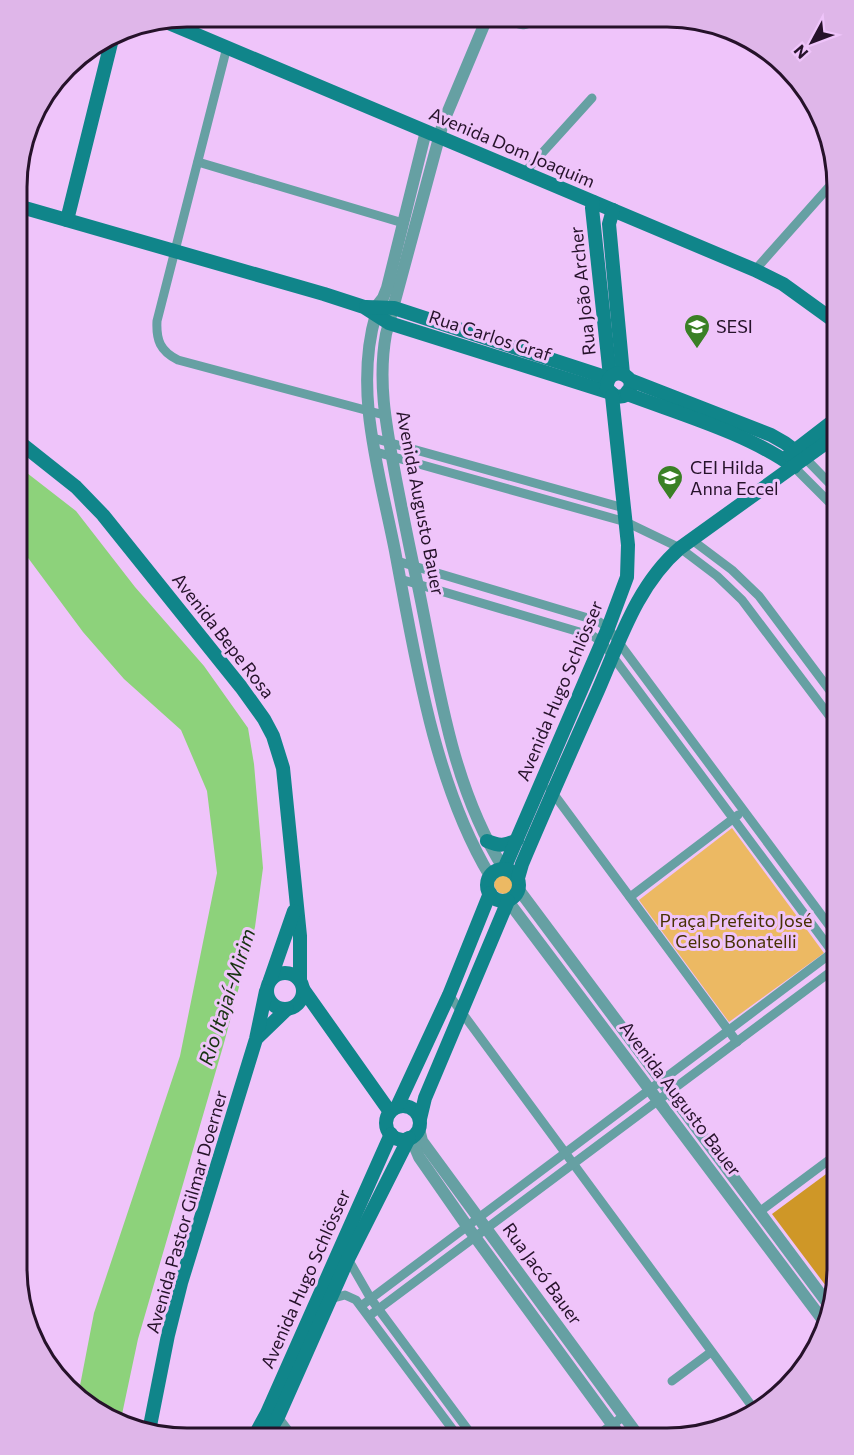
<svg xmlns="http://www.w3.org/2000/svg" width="854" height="1455" viewBox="0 0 854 1455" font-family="Commissioner,sans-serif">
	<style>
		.green { fill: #ecb963 }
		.forest { fill: #cf9727 }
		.water { fill: #8dd27b }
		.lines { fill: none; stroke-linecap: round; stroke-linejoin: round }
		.minor { stroke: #66a0a3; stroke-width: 9 }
		.tertiary { stroke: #66a0a3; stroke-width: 12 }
		.secondary { stroke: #10858a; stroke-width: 14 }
		.labels { text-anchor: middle; stroke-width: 6; stroke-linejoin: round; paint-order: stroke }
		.street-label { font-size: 18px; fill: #26122a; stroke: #efc4fa }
		.poi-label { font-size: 18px; fill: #26122a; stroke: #efc4fa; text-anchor: start }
		.park-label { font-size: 18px; fill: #483103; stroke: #efc4fa }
		.water-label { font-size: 20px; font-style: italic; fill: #173210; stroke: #efc4fa }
		.rim { fill: none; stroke: #26122a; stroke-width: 3 }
	</style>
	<rect width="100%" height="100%" fill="#efc4fa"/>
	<g class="green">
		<path d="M732,828L824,953L729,1022L639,900Z"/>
		<circle cx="504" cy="884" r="10"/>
	</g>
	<path class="forest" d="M837,1166V1279L832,1294L772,1214Z"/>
	<path class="water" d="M18,466L76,511L135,587L204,666L248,728L254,764L263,868L255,927L224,1043L138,1339L121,1419L83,1403L78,1396L94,1313L180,1056L217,873L207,791L181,730L124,679L83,632L17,543Z"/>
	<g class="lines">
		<g class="minor">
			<path d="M227,47L157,321C156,340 160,351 178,360L384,415"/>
			<path d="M198,162L403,223"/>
			<path d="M524,173L592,98"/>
			<path d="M755,270L836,179"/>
			<path d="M373,438L624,508"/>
			<path d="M376,452L626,522L680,548L717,576L742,600L837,726"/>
			<path d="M805,458L837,491"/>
			<path d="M794,467L837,510"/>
			<path d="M692,540L732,570L759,596L837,700"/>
			<path d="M397,561L598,621L608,628L837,936"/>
			<path d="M400,579L593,636L602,642L837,958"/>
			<path d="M550,789L737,1042"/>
			<path d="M630,897L738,815"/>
			<path d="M449,995L754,1409"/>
			<path d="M759,1212L837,1154"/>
			<path d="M348,1259L371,1299L474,1438"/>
			<path d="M330,1299L345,1295L356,1300L459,1438"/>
			<path d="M361,1306L837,949"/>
			<path d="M369,1316L837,967"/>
			<path d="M672,1381L711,1352"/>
			<path d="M278,1417L293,1437"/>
			<path d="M594,1438L624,1416"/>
		</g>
		<g class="tertiary">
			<path d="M487,18L443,123L386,334C377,383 387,430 396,479C403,515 410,551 418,586C438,682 451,786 504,869"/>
			<path d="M513,19C521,26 527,23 536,19"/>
			<path d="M376,307L383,298L387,288L426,131"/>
			<path d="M376,314C353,392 380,474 395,551C415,657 434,783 490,876"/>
			<path d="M519,890L828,1304"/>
			<path d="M508,901L822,1319"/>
			<path d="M419,1129L422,1141L640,1438"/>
			<path d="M411,1138L419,1157L467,1226L622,1438"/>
		</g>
		<g class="secondary">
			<path d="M164,21L755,270L783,284L837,323"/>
			<path d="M593,202L592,208L610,376"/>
			<path d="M18,206L324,294L364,307L389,323L608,392"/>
			<path d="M613,210L609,224L623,374"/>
			<path d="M67,220L113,35"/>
			<path d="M366,307L394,308L608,378"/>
			<path d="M630,380L631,387L624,396L616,397L607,389C606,374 620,368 630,380L771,435L785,443L805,458"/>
			<path d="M627,394C680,414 749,434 794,467"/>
			<path d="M18,441L76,487L103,515L241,687L264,719L273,736L283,768L300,936V980"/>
			<path d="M789,455L837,418"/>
			<path d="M487,841C499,846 505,846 517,840"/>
			<path d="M504,869L608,628L627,577L628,545L612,396"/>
			<circle cx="503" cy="885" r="16"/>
			<path d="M518,878L522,864C546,807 571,751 596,695C619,643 636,586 680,548L837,435"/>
			<circle cx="285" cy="991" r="18"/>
			<path d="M270,980L294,911"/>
			<path d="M303,989L390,1112"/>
			<path d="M258,1037L287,1009"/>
			<circle cx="403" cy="1123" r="17"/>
			<path d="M397,1107L449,995L490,893"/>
			<path d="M420,1119L425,1098L508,901"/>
			<path d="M23,1303L37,1342"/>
			<path d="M149,1431L168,1335L181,1283L256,1039L266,991"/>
			<path d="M254,1437L267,1413L391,1134"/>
			<path d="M266,1437L278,1417L348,1259L409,1138"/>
		</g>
	</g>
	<defs>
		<symbol id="university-pin" viewBox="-11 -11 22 30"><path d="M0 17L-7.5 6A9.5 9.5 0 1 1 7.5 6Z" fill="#3a8025" stroke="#efc4fa"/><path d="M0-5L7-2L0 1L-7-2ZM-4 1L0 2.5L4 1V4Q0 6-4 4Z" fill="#fff"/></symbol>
		<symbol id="school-pin" viewBox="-11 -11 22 30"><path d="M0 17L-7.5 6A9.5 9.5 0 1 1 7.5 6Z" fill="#3a8025" stroke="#efc4fa"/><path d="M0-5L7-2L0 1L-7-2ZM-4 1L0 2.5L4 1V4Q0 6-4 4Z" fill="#fff"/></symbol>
	</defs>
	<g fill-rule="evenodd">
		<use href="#university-pin" x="682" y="312" width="30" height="40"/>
		<use href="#school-pin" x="655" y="463" width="30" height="40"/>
	</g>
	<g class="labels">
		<g class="street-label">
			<text transform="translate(512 148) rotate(23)" y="6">Avenida Dom Joaquim</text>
			<text transform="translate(583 291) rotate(-96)" y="6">Rua João Archer</text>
			<text transform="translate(490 336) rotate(18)" y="6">Rua Carlos Graf</text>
			<text transform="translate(420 503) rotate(79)" y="6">Avenida Augusto Bauer</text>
			<text transform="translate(223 636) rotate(52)" y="6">Avenida Bepe Rosa</text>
			<text transform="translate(560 691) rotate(-67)" y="6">Avenida Hugo Schlösser</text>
			<text transform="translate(680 1099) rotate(53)" y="6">Avenida Augusto Bauer</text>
			<text transform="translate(187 1212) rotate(-74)" y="6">Avenida Pastor Gilmar Doerner</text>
			<text transform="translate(542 1274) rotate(54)" y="6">Rua Jacó Bauer</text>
			<text transform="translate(306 1279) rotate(-66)" y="6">Avenida Hugo Schlösser</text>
		</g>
		<g class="poi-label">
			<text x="716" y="333">SESI</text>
			<text x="690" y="474">CEI Hilda<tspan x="690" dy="21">Anna Eccel</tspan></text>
		</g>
		<g class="park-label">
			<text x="736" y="927">Praça Prefeito José<tspan x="736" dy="21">Celso Bonatelli</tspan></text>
		</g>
		<g class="water-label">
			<text transform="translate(227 997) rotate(-72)" y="7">Rio Itajaí-Mirim</text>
		</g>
	</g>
	<path d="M0 0H854V1455H0ZM187 27H667A160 160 0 0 1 827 187V1268A160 160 0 0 1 667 1428H187A160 160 0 0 1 27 1268V187A160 160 0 0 1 187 27Z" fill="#dfb6e9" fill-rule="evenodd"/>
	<path class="rim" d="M187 27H667A160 160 0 0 1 827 187V1268A160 160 0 0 1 667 1428H187A160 160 0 0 1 27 1268V187A160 160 0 0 1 187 27Z"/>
	<g transform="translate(812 42) rotate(229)" stroke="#efc4fa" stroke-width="4.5" paint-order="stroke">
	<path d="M0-4.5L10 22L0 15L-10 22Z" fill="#26122a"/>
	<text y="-9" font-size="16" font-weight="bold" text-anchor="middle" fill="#26122a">N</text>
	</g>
</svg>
